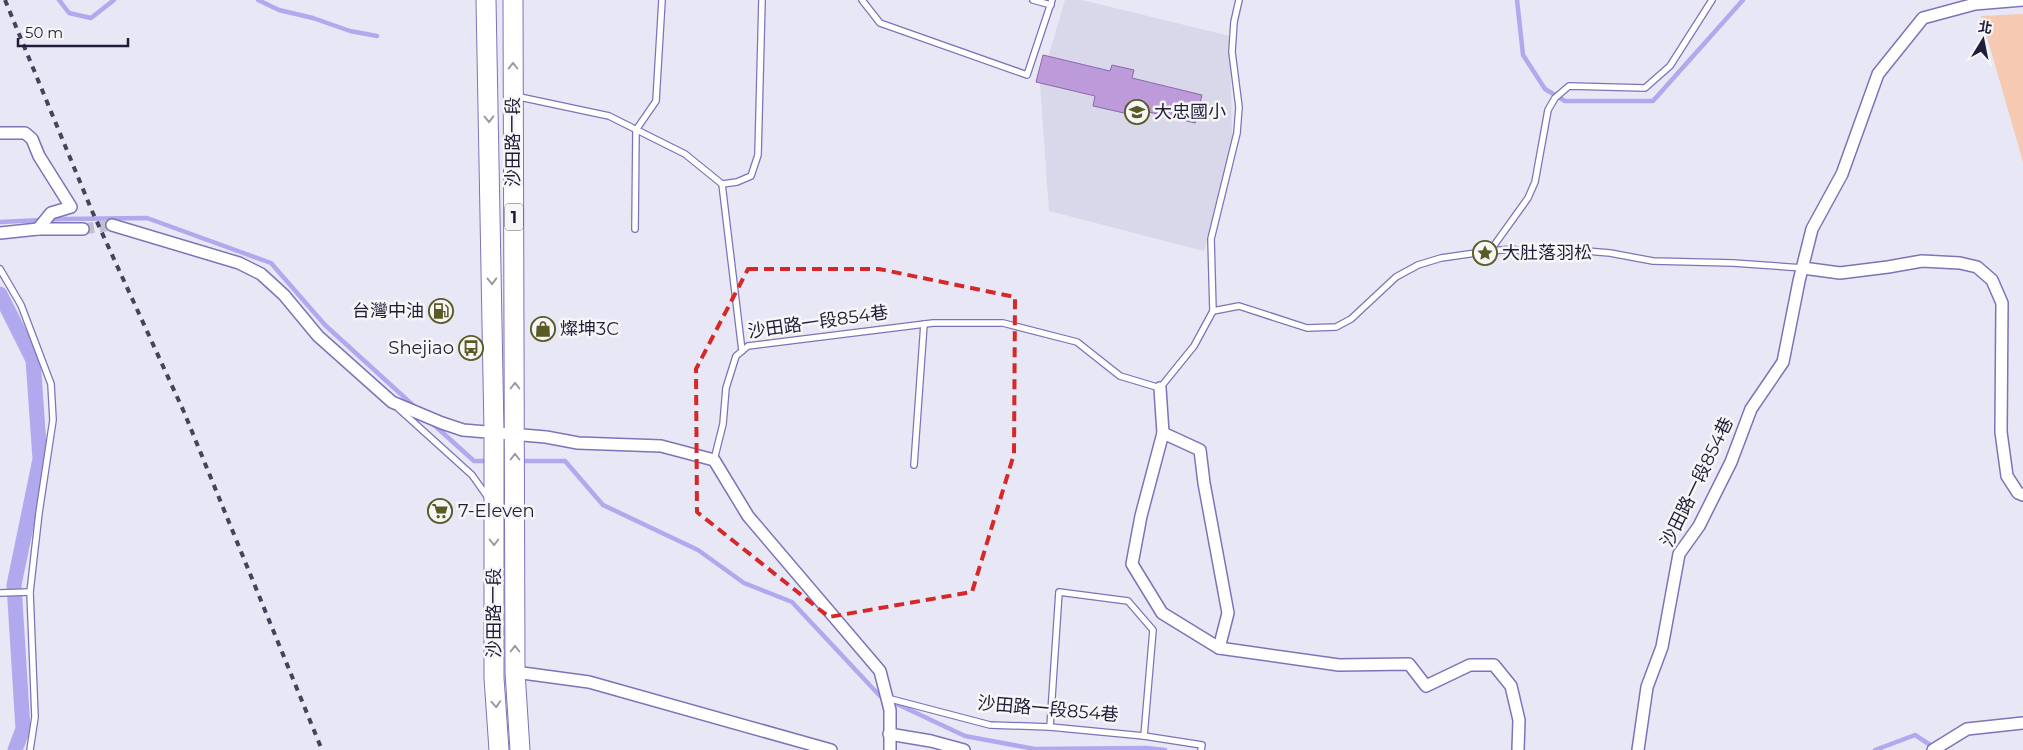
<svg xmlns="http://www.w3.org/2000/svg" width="2023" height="750" viewBox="0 0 2023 750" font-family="Montserrat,'Noto Sans TC',sans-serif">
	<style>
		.built { fill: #d9d8ea }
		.green { fill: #f5c9b2 }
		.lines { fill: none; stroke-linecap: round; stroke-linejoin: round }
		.stream { stroke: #b1a9ee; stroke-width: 4.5 }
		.canal { stroke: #b1a9ee; stroke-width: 15 }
		.building { fill: #bd9ada; stroke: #8c68a8 }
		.street-tunnel { stroke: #c0bfd0; stroke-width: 11; stroke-dasharray: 11 5.5; stroke-linecap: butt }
		.lane-casing { stroke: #7d73b8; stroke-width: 8 }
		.street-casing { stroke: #7d73b8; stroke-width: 14 }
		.primary-casing { stroke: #7d73b8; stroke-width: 21 }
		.lane { stroke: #fff; stroke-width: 5.5 }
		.street { stroke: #fff; stroke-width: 11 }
		.primary { stroke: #fff; stroke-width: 19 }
		.rail { stroke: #45425c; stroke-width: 4; stroke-dasharray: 6 6; stroke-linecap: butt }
		.oneway { stroke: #9b99a6 }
		.marked { fill: none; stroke: #d62828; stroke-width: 4; stroke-dasharray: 10 6; stroke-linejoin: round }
		.labels { text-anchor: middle; stroke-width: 5; stroke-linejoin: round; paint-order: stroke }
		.shield { fill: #f6f6f6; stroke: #615e72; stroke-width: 1 }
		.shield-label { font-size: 16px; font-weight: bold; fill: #211d39 }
		.poi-label { font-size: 18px; fill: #211d39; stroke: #f6f6f6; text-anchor: start }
		.street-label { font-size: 18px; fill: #211d39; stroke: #f6f6f6 }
	</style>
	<rect width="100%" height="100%" fill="#e8e7f6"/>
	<path class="built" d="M1065,0H1082L1230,36L1232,138L1204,251L1049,211L1040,85Z"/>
	<path class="green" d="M2023,14V162L1981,16Z"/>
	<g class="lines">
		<g class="stream">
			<path d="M59,0L69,13L91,18L114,0"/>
			<path d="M258,0L279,10L313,18L350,31L377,36"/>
			<path d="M1517,0L1523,55L1545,89L1565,101H1653L1743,0"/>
			<path d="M0,222L62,219L147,218L271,263L325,325L415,407"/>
			<path d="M433,424L474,461H489"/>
			<path d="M519,461H565L603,505L698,550L744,583L792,602L880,696L965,736L1035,749L1146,748L1165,750"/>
			<path d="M1875,750L1915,735L1935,748"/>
		</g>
		<path class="canal" d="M0,294L33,360L40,459L14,585L23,729L15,750"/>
	</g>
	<path class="building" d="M1043,55L1110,71L1112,65L1134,70L1132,78L1202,95L1195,123L1128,107L1124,113L1093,106L1095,96L1036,82Z"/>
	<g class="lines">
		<path class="street-tunnel" d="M83,229L112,225"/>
		<defs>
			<g id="lane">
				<path d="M862,0L880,23L1027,75L1052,0"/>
				<path d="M1033,0L1051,5"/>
				<path d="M515,96L609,116L685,154L722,184L742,351"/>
				<path d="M722,184L737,182L751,176L758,155L762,0"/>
				<path d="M635,229L636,130L656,101L662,0"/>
				<path d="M1490,251L1513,249L1536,255L1574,250L1610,253L1653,261L1733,263L1803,268"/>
				<path d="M0,269L21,305L51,384L53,420L39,513L30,592L35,717L30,750"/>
				<path d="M1213,311L1239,306L1307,328L1336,327L1351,319L1396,277L1418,265L1441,258L1490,251L1528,198L1535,182L1548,110L1555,98L1569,86L1645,88L1670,66L1712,0"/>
				<path d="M399,409L472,475L489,499"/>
				<path d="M714,460L723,424L726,388L736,356L748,346L933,323H1003L1077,342L1120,376L1160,388L1194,346L1213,311L1211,239L1237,133L1239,107L1232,52L1234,22L1239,0"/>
				<path d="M914,465L924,324"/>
				<path d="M0,593L30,592"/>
				<path d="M887,698L990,725L1050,727L1144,736L1202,745L1201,750"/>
				<path d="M1050,727L1059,592L1128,601L1153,630L1144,736"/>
			</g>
			<g id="street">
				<path d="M0,133H25L32,139L39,156L71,207L51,213L38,229"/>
				<path d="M112,225L239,263L261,274L284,295L318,336L392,402L442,423L463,430L546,437L578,443L661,446L714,460L748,516L880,671L890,710V750"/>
				<path d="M0,233L38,229H83"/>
				<path d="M1803,268L1840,273L1888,267L1922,261L1960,263L1977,267L1992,280L2002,303L2001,432L2007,476L2018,493L2023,495"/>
				<path d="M1160,388L1163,433L1141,516L1132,564L1162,613L1219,648L1339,665L1409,664L1426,686L1470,665H1494L1511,686L1519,720L1518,750"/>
				<path d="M1163,433L1200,450L1204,483L1228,613L1219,648"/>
				<path d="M515,672L589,682L831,750"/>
				<path d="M889,734L931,741L964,750"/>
				<path d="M1638,750L1647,687L1662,647L1679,554L1699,526L1731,462L1751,409L1783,362L1799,281L1812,229L1842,174L1878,74L1923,18L1975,4L2023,0"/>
				<path d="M1933,750L1967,729L2023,723"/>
			</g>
			<g id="primary">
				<path d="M486,0L494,432V678L499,750"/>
				<path d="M513,0L515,672L520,750"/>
			</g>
		</defs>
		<use href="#lane" class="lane-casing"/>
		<use href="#street" class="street-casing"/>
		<use href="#primary" class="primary-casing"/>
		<use href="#lane" class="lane"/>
		<use href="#street" class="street"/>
		<use href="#primary" class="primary"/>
		<path class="rail" d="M5,0L92,211L184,412L322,750"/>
	</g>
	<defs><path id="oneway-chevron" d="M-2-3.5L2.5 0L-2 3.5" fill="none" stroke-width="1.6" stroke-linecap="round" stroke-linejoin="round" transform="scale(1.25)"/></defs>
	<g class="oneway">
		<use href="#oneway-chevron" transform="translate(513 66) rotate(-90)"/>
		<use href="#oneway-chevron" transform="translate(489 119) rotate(89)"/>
		<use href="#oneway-chevron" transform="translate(492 281) rotate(89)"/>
		<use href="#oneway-chevron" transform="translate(515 386) rotate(-90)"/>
		<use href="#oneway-chevron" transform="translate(515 457) rotate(-90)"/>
		<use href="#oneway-chevron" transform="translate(494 542) rotate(90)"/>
		<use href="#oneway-chevron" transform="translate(515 649) rotate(-90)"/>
		<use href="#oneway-chevron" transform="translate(496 704) rotate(86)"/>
	</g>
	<path class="marked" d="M748,269H879L1015,297L1014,454L972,592L829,617L697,512L696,369Z"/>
	<defs>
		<symbol id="school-ring" viewBox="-11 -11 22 22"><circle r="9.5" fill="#f6f6f6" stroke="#5a5a27" stroke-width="1.5"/><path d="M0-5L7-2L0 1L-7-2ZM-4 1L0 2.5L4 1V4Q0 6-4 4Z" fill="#5a5a27"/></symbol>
		<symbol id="sight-ring" viewBox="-11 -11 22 22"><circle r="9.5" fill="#f6f6f6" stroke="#5a5a27" stroke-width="1.5"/><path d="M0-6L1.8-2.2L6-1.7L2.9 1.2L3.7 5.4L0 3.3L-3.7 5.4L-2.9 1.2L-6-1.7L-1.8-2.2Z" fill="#5a5a27"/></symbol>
		<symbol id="fuel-ring" viewBox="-11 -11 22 22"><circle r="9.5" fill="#f6f6f6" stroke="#5a5a27" stroke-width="1.5"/><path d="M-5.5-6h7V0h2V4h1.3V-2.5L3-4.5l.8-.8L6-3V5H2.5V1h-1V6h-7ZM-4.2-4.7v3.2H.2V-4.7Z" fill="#5a5a27"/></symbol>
		<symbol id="shop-ring" viewBox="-11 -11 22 22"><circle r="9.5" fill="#f6f6f6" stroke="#5a5a27" stroke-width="1.5"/><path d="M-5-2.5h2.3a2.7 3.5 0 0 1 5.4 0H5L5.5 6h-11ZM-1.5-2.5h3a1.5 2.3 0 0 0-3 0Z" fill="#5a5a27"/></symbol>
		<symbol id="bus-ring" viewBox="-11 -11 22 22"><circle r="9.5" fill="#f6f6f6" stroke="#5a5a27" stroke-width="1.5"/><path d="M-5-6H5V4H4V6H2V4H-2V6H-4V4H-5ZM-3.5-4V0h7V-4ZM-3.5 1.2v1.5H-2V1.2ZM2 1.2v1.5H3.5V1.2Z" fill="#5a5a27"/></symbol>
		<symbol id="supermarket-ring" viewBox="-11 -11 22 22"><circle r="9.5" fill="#f6f6f6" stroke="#5a5a27" stroke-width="1.5"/><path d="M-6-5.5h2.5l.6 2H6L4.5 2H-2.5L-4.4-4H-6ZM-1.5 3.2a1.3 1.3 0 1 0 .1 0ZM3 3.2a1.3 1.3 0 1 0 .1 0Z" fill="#5a5a27"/></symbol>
	</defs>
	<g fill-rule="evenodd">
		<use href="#school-ring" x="1123" y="98" width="28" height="28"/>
		<use href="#sight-ring" x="1471" y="239" width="28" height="28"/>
		<use href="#fuel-ring" x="427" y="297" width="28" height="28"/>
		<use href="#shop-ring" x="529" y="315" width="28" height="28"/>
		<use href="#bus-ring" x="457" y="334" width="28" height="28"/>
		<use href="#supermarket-ring" x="426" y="497" width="28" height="28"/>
	</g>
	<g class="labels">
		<rect class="shield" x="505" y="203.5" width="18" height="27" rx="4"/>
		<g class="shield-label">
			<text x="514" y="223">1</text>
		</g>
		<g class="poi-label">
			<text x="1154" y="118">大忠國小</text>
			<text x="1502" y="259">大肚落羽松</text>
			<text x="424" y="317" text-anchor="end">台灣中油</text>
			<text x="560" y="335">燦坤3C</text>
			<text x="454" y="354" text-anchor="end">Shejiao</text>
			<text x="458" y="517">7-Eleven</text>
		</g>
		<g class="street-label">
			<text transform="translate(513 142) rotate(-90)" y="6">沙田路一段</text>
			<text transform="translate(818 322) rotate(-8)" y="6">沙田路一段854巷</text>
			<text transform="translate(1697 482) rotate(-64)" y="6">沙田路一段854巷</text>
			<text transform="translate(494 613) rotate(-90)" y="6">沙田路一段</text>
			<text transform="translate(1048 709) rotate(5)" y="6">沙田路一段854巷</text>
		</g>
	</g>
	<g transform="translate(1983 40) rotate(10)" stroke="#f6f6f6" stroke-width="4" paint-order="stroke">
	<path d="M0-4L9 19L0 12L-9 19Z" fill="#211d39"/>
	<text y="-8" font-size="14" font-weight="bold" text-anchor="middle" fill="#211d39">北</text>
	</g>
	<path d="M18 38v8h110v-8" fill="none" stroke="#211d39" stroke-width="2.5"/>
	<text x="25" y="38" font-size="15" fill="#211d39" stroke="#f6f6f6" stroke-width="4" paint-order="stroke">50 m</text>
</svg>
